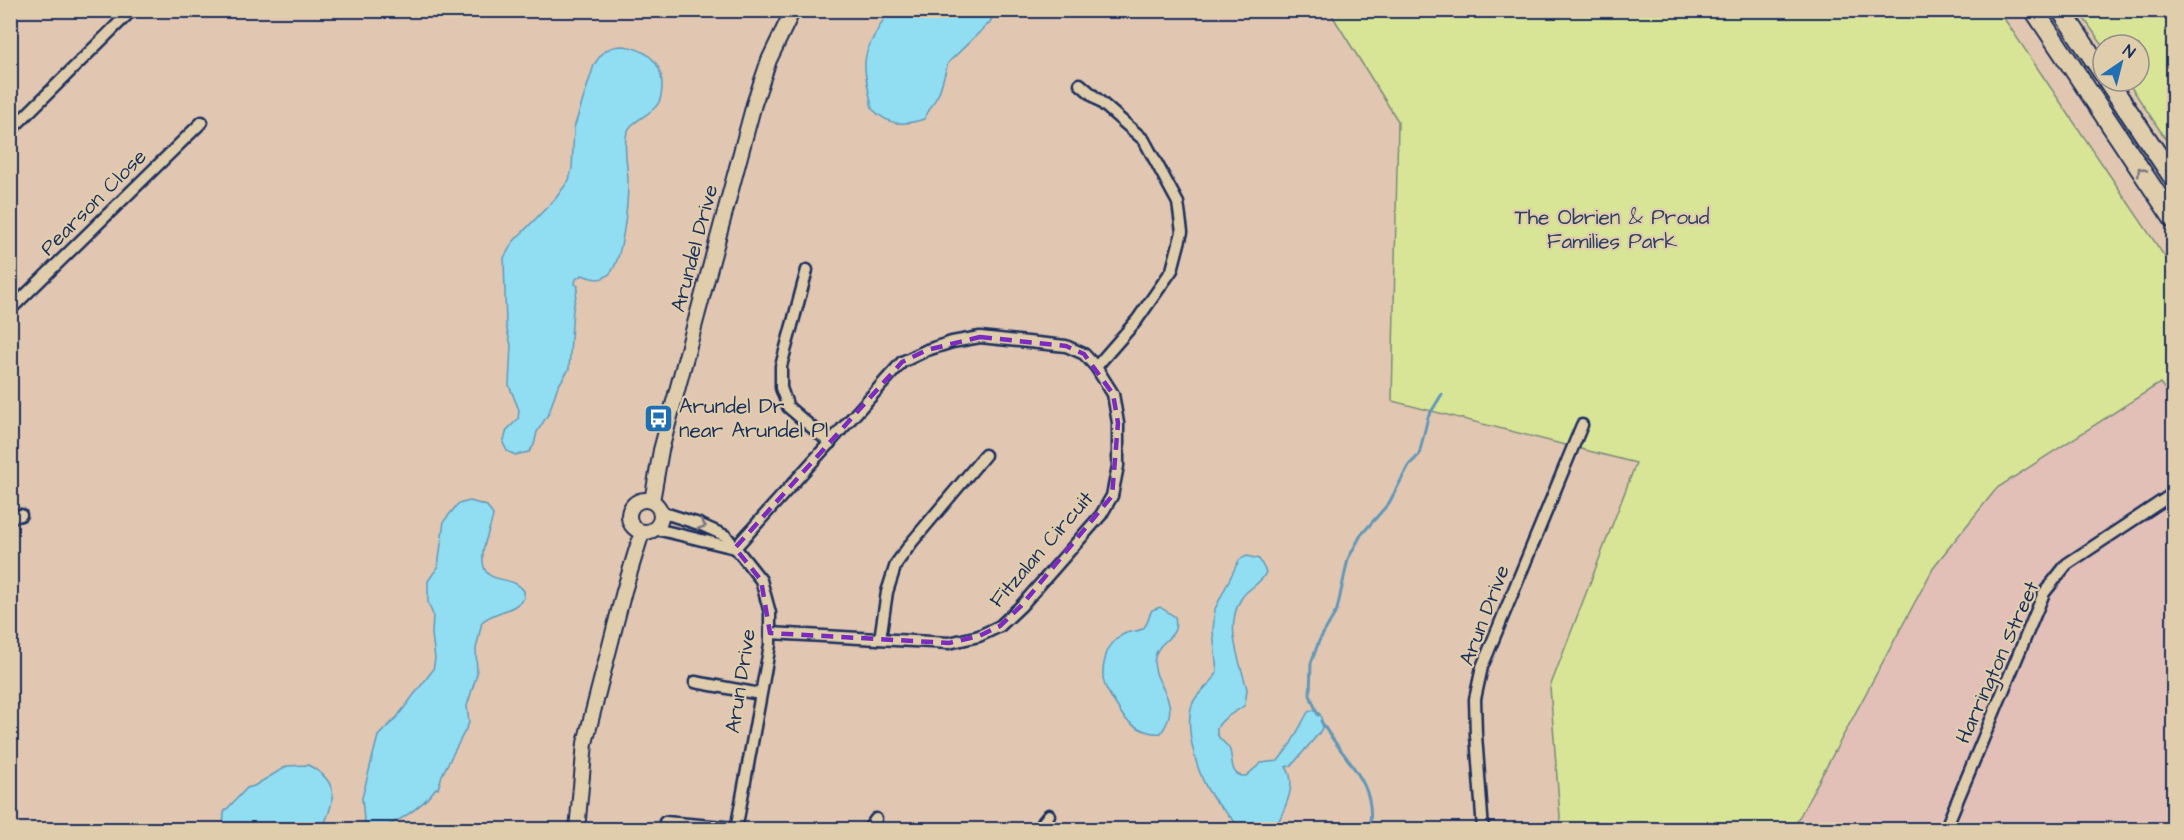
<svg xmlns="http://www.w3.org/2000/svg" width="2184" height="840" viewBox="0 0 2184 840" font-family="'Architects Daughter',sans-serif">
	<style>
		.built { fill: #e2c0b8 }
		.green { fill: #d8e496; stroke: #7a8a7a; stroke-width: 1.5 }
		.water { fill: #91ddf2; stroke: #6297b7; stroke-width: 1.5 }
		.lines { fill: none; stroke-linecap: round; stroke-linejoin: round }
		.stream { stroke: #6297b7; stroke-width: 3 }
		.street-casing { stroke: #1b2f5e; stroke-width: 15 }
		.secondary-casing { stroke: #1b2f5e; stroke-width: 18 }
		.highway-casing { stroke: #1b2f5e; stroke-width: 22 }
		.street { stroke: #e0cdab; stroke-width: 10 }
		.secondary { stroke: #e0cdab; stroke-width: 14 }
		.highway { stroke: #e0cdab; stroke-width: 18 }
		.oneway { stroke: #747681 }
		.marked { fill: none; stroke: #7b2cbf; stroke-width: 4.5; stroke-dasharray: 12 8; stroke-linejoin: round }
		.labels { text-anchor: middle; stroke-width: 4.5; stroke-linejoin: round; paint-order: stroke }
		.street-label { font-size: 21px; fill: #1b2f5e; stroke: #e0cdab }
		.park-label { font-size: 21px; fill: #2e4164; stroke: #e0cdab }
		.poi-label { font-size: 21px; fill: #1b2f5e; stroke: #e0cdab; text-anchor: start }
	</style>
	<rect width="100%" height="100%" fill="#e1c7b1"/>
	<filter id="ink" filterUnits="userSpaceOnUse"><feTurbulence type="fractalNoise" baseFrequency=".0167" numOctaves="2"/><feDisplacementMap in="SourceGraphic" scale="12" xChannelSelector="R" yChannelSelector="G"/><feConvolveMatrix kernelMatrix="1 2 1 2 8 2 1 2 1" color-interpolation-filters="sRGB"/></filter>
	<g filter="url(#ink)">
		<path class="built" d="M2161,383L2174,400L2173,829L1793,830L1935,565L1997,488Z"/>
		<g class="green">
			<path d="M1327,11H1999L2173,269V400L2160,383L1997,488L1935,565L1793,829H1561L1550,687L1636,463L1392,401L1398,121L1330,12Z"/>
			<path d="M2079,11H2173V150L2127,81H2139V45L2103,46Z"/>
		</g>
		<g class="water">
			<path d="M887,11H995L990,22L948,63L939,93L924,119C902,126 890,126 872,109C870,90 860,68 868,49C873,35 883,24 887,11Z"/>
			<path d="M624,46C645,49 662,61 662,84C662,89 662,96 659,102C652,117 628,119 626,137C624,152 628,168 628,182C628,200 623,265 608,275C600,282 591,278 582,275L576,279L575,284L578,286L573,309L569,369L557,388L549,413L537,432L534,445L529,452L515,455L507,451L503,443L507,430L518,419L519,410L509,385L511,345L506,326L504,258L513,242L556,198L569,180L572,168L574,128L594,65C602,52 607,46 624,46Z"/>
			<path d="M470,501L487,506L493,515C491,528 484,540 483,553C480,590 510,571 524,591V598C514,612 494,611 482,622L476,649L477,674L467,706L469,723L442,775L438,789L436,788C423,806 391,830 369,829L364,820L362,798L378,736L397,717L433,670L435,659L432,634L433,615L428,602V581L438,567L444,521L458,504Z"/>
			<path d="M1247,556L1259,559L1266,572C1261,585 1248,587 1241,599C1224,627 1240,661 1247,689L1245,705C1237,712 1220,718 1217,729C1215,737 1225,742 1229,748C1234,758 1228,777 1246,776L1261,763L1278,761L1290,745L1308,712L1313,710L1320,714L1323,725L1320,732L1292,765L1286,767C1299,784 1283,812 1275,829H1241C1233,818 1221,809 1213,798C1198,778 1184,729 1192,705C1197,690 1213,685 1217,672L1213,631L1215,609L1237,564L1240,559Z"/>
			<path d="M1160,607L1175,617C1180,640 1159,638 1155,657C1149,684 1186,699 1161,733C1148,735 1128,725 1121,713C1109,692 1098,685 1105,659C1107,649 1114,639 1124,634C1129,631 1137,632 1142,629C1149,625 1148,616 1152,610Z"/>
			<path d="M308,765C341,782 335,800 322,829H223L224,812L247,788L254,786L287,766Z"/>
		</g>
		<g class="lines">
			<g class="stream">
				<path d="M1318,715L1310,695L1311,663L1319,641L1337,610L1348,559L1361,535L1389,503L1409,465L1419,455L1428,417L1442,394"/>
				<path d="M1321,721C1341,758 1379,781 1369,830"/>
			</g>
			<defs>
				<g id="street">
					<path d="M1080,84L1144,140L1178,203L1182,232L1172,270L1137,320L1096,367"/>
					<path d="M10,131L132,10"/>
					<path d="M807,270L781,366V388L788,407L830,443"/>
					<path d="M10,310L202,122"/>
					<path d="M661,512L699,524L726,536L761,580L770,613V645L736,830"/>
					<path d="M10,517L21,515"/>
					<path d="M656,529L735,548"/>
					<path d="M735,548L902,362L927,350L952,342L980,337L1066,346L1084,354L1096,367L1113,394L1118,423V466L1112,496L1101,515L1021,606L1000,626L979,636L949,643L770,633"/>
					<path d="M880,639L887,592L896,564L912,542L985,455"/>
					<path d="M695,682L760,694"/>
					<path d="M665,822L736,828"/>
					<path d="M868,830L876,819"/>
					<path d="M1037,830L1049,815"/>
					<path d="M1483,830L1476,735L1475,699L1482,667L1582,425"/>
					<path d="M1945,830L2044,593L2067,564L2174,493"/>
				</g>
				<g id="secondary">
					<circle cx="645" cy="516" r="16"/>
					<path d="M652,501L661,450L754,104L769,60L793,10"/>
					<path d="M577,830L585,743L624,591L642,532"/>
				</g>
				<g id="highway">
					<path d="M2034,10L2174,220"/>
					<path d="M2061,10L2103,73"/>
					<path d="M2108,81L2174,179"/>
				</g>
			</defs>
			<use href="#street" class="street-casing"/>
			<use href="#secondary" class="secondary-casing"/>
			<use href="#highway" class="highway-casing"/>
			<use href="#street" class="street"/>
			<use href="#secondary" class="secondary"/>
			<use href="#highway" class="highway"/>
		</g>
		<defs><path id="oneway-chevron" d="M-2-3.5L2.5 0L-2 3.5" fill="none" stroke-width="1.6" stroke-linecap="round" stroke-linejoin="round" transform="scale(1.5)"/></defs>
		<g class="oneway">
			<use href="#oneway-chevron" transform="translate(2141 171) rotate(-123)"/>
			<use href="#oneway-chevron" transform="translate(702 525) rotate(19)"/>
		</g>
	</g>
	<path class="marked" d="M980,337L1066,346L1084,354L1113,394L1118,423L1112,496L1021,606L1000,626L979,636L949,643L770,633L761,580L735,548L902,362L927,350Z"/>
	<defs>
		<symbol id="bus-square" viewBox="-11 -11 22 22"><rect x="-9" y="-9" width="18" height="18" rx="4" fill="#1f6fb2" stroke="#e0cdab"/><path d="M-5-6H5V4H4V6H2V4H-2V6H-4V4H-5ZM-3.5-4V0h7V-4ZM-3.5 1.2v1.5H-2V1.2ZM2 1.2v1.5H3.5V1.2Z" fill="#fff"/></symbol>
	</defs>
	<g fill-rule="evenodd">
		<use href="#bus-square" x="642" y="402" width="33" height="33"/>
	</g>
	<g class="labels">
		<g class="street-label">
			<text transform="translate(93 202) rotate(-45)" y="7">Pearson Close</text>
			<text transform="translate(694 248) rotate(-75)" y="7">Arundel Drive</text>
			<text transform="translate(1041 549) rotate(-49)" y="7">Fitzalan Circuit</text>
			<text transform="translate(1484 615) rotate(-69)" y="7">Arun Drive</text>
			<text transform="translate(1997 662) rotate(-66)" y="7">Harrington Street</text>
			<text transform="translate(740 681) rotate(-81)" y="7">Arun Drive</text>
		</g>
		<g class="park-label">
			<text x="1612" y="224">The Obrien &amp; Proud<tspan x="1612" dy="24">Families Park</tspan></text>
		</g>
		<g class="poi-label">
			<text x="679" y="413">Arundel Dr<tspan x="679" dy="24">near Arundel Pl</tspan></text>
		</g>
	</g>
	<rect width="2184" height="840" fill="none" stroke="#e0cdab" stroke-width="36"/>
	<rect x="18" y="18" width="2148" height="804" fill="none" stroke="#1b2f5e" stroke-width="2" filter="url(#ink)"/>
	<g transform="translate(2121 63) rotate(35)"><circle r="28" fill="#e0cdab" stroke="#918e8c" stroke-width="1.5"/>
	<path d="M0-4.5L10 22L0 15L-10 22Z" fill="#1f6fb2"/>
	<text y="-9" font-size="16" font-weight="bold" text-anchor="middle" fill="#1b2f5e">N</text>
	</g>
</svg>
